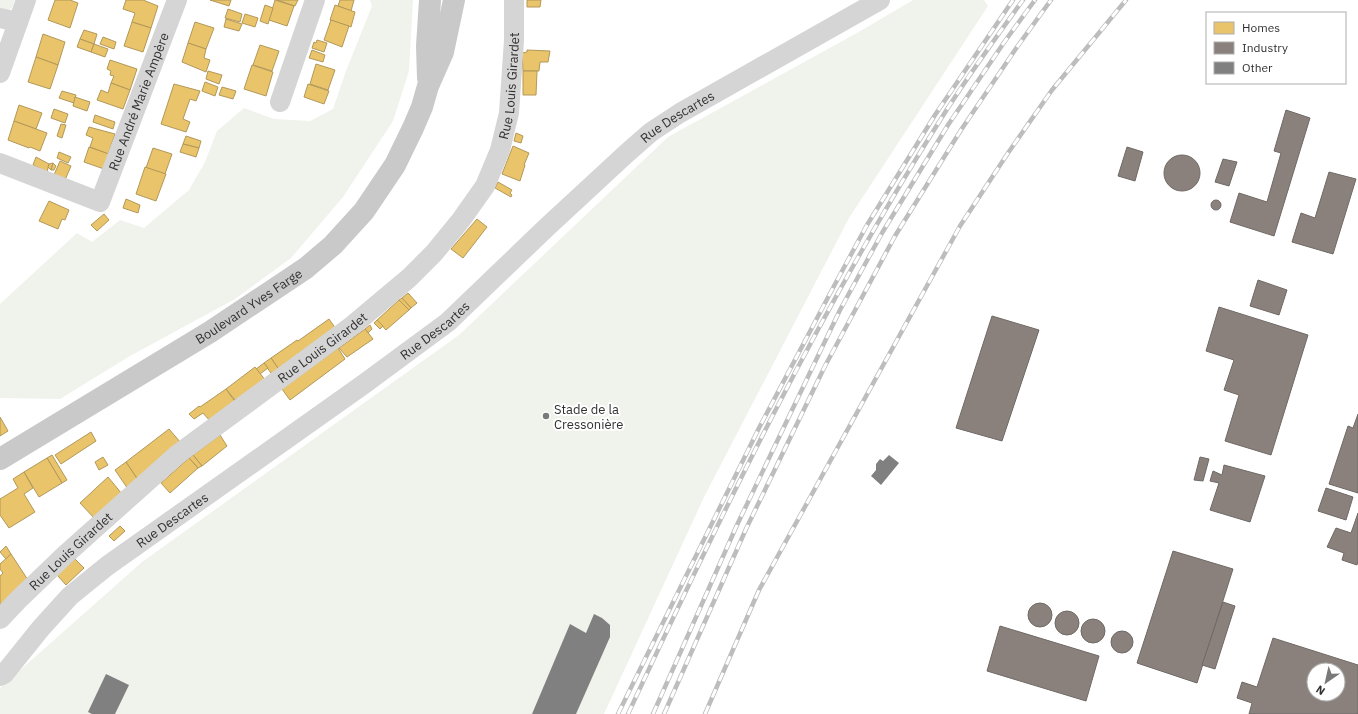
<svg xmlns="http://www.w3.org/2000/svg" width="1358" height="714" viewBox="0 0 1358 714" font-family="'IBM Plex Sans',sans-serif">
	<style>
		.green { fill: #f0f3ec }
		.homes { fill: #e9c46a; stroke: #b29859 }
		.industry { fill: #8a817c; stroke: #6f6966; fill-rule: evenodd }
		.building { fill: #808080 }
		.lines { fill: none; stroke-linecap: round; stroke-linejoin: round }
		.minor { stroke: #d5d5d5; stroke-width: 20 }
		.major { stroke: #c9c9c9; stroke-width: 22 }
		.rail-casing { stroke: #bdbdbd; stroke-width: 4.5 }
		.rail { stroke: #fff; stroke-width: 3; stroke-dasharray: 9; stroke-linecap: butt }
		.poi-dot { fill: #797979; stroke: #fff; stroke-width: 1.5 }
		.labels { text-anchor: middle; stroke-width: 4; stroke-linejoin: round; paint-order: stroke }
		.street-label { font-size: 13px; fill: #313131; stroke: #fff }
		.poi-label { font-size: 13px; fill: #313131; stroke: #fff; text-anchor: start }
	</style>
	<rect width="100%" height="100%" fill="#fff"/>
	<g class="green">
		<path d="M0,0H15L12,8L6,12L0,10Z"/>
		<path d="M370,0H413L409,71L393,121L343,197L291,258L235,299L130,356L60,399L0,398V304L77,233L92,242L120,220L144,228L189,190L205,162L217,131L244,108L274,119L310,121L333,109L346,71L372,6Z"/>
		<path d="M913,0H984L988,6L849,218L704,497L604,714H0V688L142,562L459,335L668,137L857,33Z"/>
	</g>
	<g class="homes">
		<path d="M55,0H70L78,3L70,28L48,20Z"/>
		<path d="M126,0H143L158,6L151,28L132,22L135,13L123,9Z"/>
		<path d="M210,0H231L229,6Z"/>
		<path d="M275,0L294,6L287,26L269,20Z"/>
		<path d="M277,0H298L295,6Z"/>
		<path d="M340,0H354L351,11L338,6Z"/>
		<path d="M527,0H541L540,7H527Z"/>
		<path d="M265,5L273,8L268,24L260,21Z"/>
		<path d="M335,5L355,12L351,27L330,20Z"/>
		<path d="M228,9L242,14L240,22L225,18Z"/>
		<path d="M245,14L258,18L255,27L242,23Z"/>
		<path d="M226,19L242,24L239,31L224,27Z"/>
		<path d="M331,20L349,26L342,47L324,40Z"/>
		<path d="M132,22L151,28L143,52L124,46Z"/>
		<path d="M195,22L214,28L206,49L188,43Z"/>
		<path d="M84,30L97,34L94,44L80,39Z"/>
		<path d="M43,34L65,42L58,65L36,57Z"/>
		<path d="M103,37L116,42L114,49L100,44Z"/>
		<path d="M80,39L94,44L91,52L77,47Z"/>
		<path d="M317,40L327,43L324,52L312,48L314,42L316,43Z"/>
		<path d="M188,43L206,49L204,58L210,60L206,72L182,62Z"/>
		<path d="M94,44L108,49L105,57L91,52Z"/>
		<path d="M260,45L279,51L272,71L253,65Z"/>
		<path d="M312,50L325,55L323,62L309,58Z"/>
		<path d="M527,50L550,51L548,62H540L539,71H523L522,53L527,52Z"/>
		<path d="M36,57L58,65L50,89L28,82Z"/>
		<path d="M110,60L137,69L130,90L111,83L114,76L110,75L111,71L107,69Z"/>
		<path d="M316,64L335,70L328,90L310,84Z"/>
		<path d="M252,65L273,72L266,96L244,89Z"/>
		<path d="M208,71L222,75L219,84L206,79Z"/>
		<path d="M523,71H537L536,95H523Z"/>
		<path d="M205,82L218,87L215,96L202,91Z"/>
		<path d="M111,83L130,90L123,109L97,100L101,90L108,93Z"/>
		<path d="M174,84L200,91L196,101L190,99L183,119L190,122L186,132L161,124Z"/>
		<path d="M308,84L329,91L324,104L304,97Z"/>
		<path d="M222,87L236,91L233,99L219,95Z"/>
		<path d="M62,91L76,95L74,103L59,98Z"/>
		<path d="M75,97L90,102L87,111L73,106Z"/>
		<path d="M19,105L42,113L36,129L14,121Z"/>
		<path d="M54,109L68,114L65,123L51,118Z"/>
		<path d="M95,115L115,122L113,129L93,122Z"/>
		<path d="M14,121L47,133L40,151L30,147L29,148L8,140Z"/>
		<path d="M61,124L66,125L62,138L57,136Z"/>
		<path d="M89,127L115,134L108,154L90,147L93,138L86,135Z"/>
		<path d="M516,133L523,136L521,143L514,141Z"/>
		<path d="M186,136L201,141L199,148L183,144Z"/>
		<path d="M183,144L199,148L196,157L180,152Z"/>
		<path d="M513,146L529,153L524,165H525L520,181L502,174Z"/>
		<path d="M89,147L109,154L104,169L84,162Z"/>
		<path d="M153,148L172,154L165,174L146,168Z"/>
		<path d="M59,152L71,157L68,163L57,158Z"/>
		<path d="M36,157L49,164L47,172L33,165Z"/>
		<path d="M60,161L71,166L65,180L54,175Z"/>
		<path d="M53,163L51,170L48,167L49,164Z"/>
		<path d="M53,163L56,166L54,170H51Z"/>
		<path d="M145,167L166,174L156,201L136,194Z"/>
		<path d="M498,182L512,190L510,193L512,195L511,197L495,188Z"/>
		<path d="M126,199L140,205L138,213L123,208Z"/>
		<path d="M49,201L69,210L65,220L62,219L58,229L39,221Z"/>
		<path d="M104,214L109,220L97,231L91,225Z"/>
		<path d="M477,219L487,227L463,258L451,249Z"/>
		<path d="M408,293L417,303L411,308L402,298Z"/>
		<path d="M402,298L411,308L409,310L399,300Z"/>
		<path d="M399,300L409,310L386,330L377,320Z"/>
		<path d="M329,319L336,329L280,371L271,358L297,340L298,341Z"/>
		<path d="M377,320L383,326L380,329L374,323Z"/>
		<path d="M370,325L372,329L368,333L365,329Z"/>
		<path d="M365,329L373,339L347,357L339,348Z"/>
		<path d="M338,348L345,359L290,400L282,389Z"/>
		<path d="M271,358L280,371L273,376L264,363Z"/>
		<path d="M264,363L268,368L260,374L256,369Z"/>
		<path d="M255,367L266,381L235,400L226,389Z"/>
		<path d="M226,389L236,403L210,421L203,413L194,419L189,414L199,406L200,407Z"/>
		<path d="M0,417L8,431L0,436Z"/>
		<path d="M169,429L181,443L138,480L126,462Z"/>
		<path d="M91,432L96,441L61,464L55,455Z"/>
		<path d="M220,435L227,446L202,466L193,455Z"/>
		<path d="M52,455L67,480L62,483L47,458Z"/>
		<path d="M193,455L202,466L198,468L189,458Z"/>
		<path d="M103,457L108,465L99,470L95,462Z"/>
		<path d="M47,458L62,483L39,497L24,472Z"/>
		<path d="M189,458L198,468L170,493L161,483Z"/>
		<path d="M126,462L138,480L128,489L115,470Z"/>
		<path d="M24,472L33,488L24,494L35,512L9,528L0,515V499L18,488L13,479Z"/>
		<path d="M108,477L122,494L95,519L80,503Z"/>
		<path d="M120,526L125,531L114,541L109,536Z"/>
		<path d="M6,546L11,554L6,559L0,552Z"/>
		<path d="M11,554L28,580L0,605V576L3,573L0,569V564Z"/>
		<path d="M75,559L84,568L66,585L57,575Z"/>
	</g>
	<g class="industry">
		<path d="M1286,110L1310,118L1274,236L1230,222L1239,193L1267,202L1281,153L1274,151Z"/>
		<path d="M1127,147L1143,152L1135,181L1118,176Z"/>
		<circle cx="1182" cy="173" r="18"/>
		<path d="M1223,159L1237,162L1229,186L1215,182Z"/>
		<path d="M1329,172L1356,179L1333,254L1292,242L1301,213L1315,218Z"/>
		<circle cx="1216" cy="205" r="5"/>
		<path d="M1258,280L1287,290L1279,315L1250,306Z"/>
		<path d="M1219,307L1308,335L1271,455L1225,441L1239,395L1224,390L1234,360L1206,351Z"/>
		<path d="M992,316L1039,330L1002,441L956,428Z"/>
		<path d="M1358,414V493L1329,484L1348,426L1353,428Z"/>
		<path d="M1200,457L1209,459L1203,481L1194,480Z"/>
		<path d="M1224,465L1265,476L1250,522L1210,510L1219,483L1210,481L1213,471L1222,475Z"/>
		<path d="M1326,488L1353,497L1346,520L1318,511Z"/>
		<path d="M1358,513V561L1357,565L1342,560L1344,553L1327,547L1336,528L1351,533Z"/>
		<path d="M1173,551L1233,569L1197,683L1137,663Z"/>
		<path d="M1223,602L1235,606L1215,669L1202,665Z"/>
		<circle cx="1040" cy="615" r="12"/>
		<circle cx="1067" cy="623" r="12"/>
		<circle cx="1093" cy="631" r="12"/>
		<path d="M1000,626L1099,656L1086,701L987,671Z"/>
		<circle cx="1122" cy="642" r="11"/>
		<path d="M1273,638L1358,665V714H1249L1252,703L1237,698L1242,682L1257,687ZM1314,670H1338V694H1314Z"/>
	</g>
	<g class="building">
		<path d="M889,455L899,463L881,485L871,476L876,470V464L880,459L883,461Z"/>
		<path d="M594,614L602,618L610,625V637L576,714H532L570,624L586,633Z"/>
		<path d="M106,674L129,685L115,714H92L88,712Z"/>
	</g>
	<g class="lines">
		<g class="minor">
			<path d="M0,18L18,22"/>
			<path d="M0,73L26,0"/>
			<path d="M280,102L315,0"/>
			<path id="s1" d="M0,163L100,202L177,0"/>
			<path id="s2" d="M0,619L18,600L65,555L178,454L353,325L409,278L434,253L461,220L485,186L500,150L509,113L514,40V0"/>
			<path id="s3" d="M0,676L4,674L41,628L70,596L107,566L364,384L448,322L547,227L627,153L651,132L680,113L880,0"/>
		</g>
		<g class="major">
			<path d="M428,78L427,46L430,0"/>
			<path id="s4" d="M0,459L210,332L306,268L333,245L364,211L395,165L413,128L422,107L428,86L443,52L454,0"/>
		</g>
		<defs>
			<g id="rail">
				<path d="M618,714L759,428L834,286L867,225L935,115L1013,0"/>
				<path d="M628,714C722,512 820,310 939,122C965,80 994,40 1023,0"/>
				<path d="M653,714L737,525L840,310L882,233L948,125L1005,41L1035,0"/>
				<path d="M664,714L746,529L825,366L895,236L961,130L1017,47L1051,0"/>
				<path d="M705,714L759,590L960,226L1008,153L1052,90L1126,0"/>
			</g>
		</defs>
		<use href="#rail" class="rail-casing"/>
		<use href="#rail" class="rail"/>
	</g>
	<circle class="poi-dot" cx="546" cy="416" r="4"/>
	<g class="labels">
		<g class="street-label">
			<text dy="5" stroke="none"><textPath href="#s2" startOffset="757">Rue Louis Girardet</textPath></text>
			<text dy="5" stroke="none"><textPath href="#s1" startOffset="215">Rue André Marie Ampère</textPath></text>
			<text dy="5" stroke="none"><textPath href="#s3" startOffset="882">Rue Descartes</textPath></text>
			<text dy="5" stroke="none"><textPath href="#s4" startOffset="292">Boulevard Yves Farge</textPath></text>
			<text dy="5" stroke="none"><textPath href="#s3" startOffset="558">Rue Descartes</textPath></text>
			<text dy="5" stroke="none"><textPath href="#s2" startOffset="422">Rue Louis Girardet</textPath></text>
			<text dy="5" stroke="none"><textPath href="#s3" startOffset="234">Rue Descartes</textPath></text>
			<text dy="5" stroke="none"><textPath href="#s2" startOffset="98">Rue Louis Girardet</textPath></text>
		</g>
		<g class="poi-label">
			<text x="554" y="414">Stade de la<tspan x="554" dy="15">Cressonière</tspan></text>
		</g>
	</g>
	<rect x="1206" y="12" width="140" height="72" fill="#ffffff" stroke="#adadad"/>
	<rect x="1214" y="22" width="20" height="12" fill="#e9c46a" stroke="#adadad"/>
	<text x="1242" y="32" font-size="12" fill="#313131">Homes</text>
	<rect x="1214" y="42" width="20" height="12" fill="#8a817c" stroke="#adadad"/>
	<text x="1242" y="52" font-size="12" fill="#313131">Industry</text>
	<rect x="1214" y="62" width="20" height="12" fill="#808080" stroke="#adadad"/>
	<text x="1242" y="72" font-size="12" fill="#313131">Other</text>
	<g transform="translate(1326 682) rotate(214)"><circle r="19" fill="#ffffff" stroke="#adadad"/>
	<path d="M0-3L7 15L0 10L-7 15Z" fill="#797979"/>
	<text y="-6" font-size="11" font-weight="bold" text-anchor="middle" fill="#313131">N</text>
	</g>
</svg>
